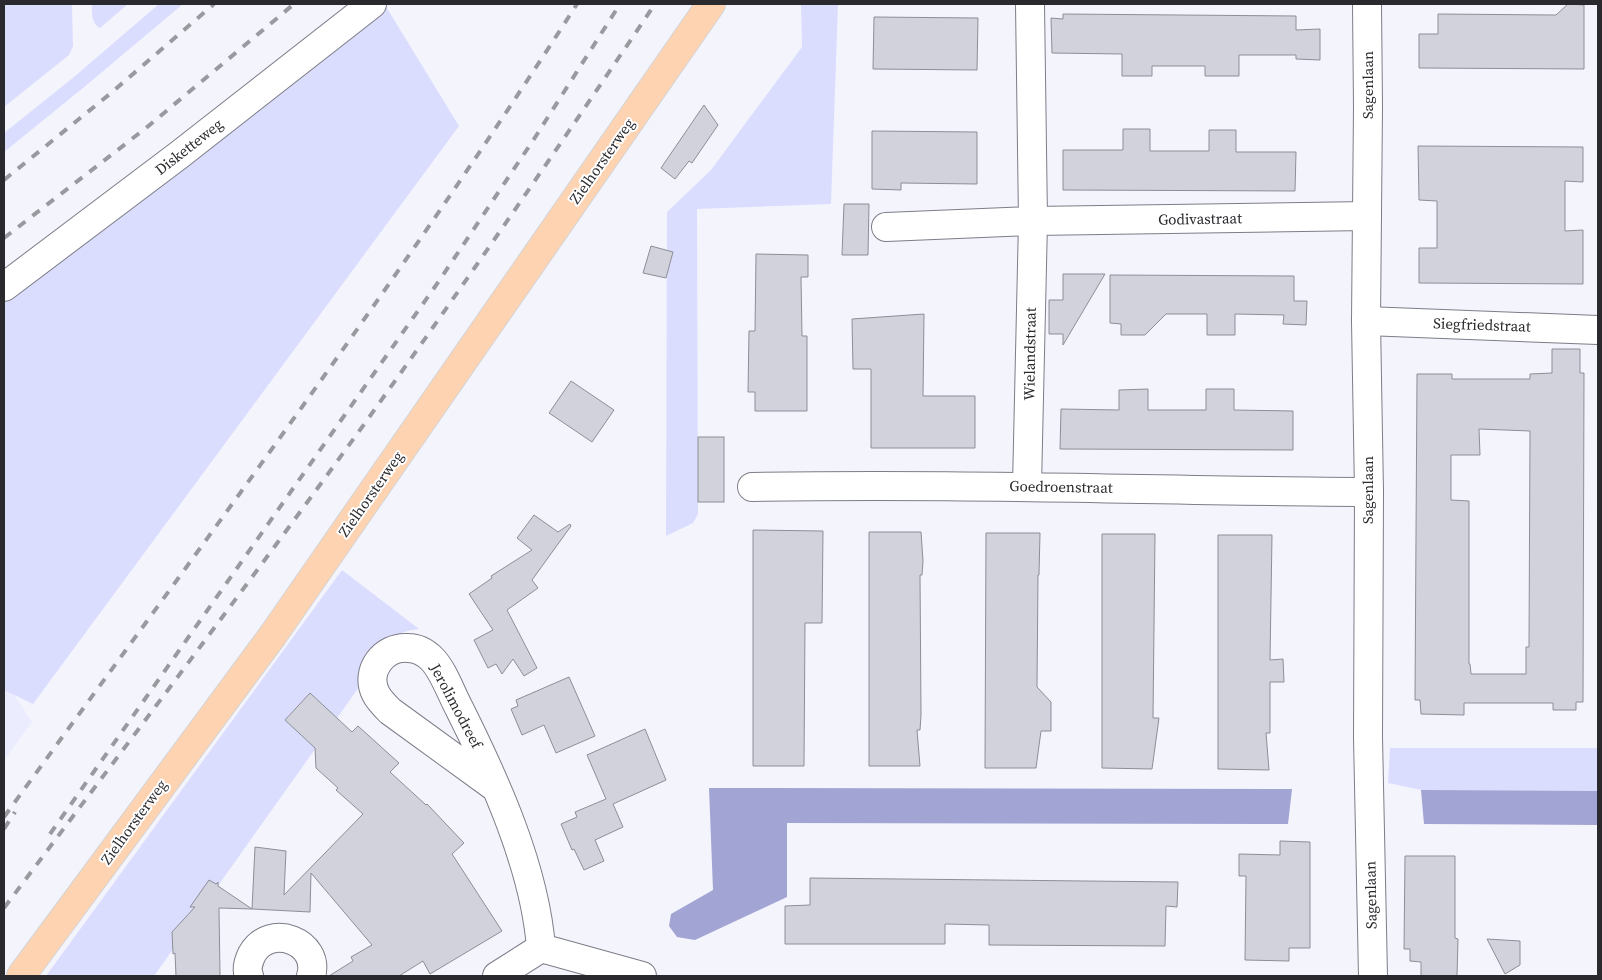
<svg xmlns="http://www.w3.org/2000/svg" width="1602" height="980" viewBox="0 0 1602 980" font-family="'Source Serif 4',serif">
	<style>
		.built { fill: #ebecfe }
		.green { fill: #dbddfe }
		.water { fill: #a2a4d3 }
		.building { fill: #d2d2dd; stroke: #8d8e98; fill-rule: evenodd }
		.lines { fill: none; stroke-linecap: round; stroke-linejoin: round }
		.minor-casing { stroke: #7c7d87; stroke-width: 30 }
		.major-casing { stroke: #d4d4d5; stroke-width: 30 }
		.minor { stroke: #fff; stroke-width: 28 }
		.major { stroke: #fed3b2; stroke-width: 28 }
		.rail { stroke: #99999f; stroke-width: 4; stroke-dasharray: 9 9; stroke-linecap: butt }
		.labels { text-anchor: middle; stroke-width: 4; stroke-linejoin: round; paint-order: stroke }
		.street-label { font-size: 15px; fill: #2a2a2e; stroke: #fff }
	</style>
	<rect width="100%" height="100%" fill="#f4f4fd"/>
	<path class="built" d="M4,679L32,722L4,760Z"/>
	<g class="green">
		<path d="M4,4H72L73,46L69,55L4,107Z"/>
		<path d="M92,4H128L100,28C91,23 92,13 92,4Z"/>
		<path d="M159,4H183L83,88L4,152V133L74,77Z"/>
		<path d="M801,4H838L831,204L697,209L698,514L693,523L666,536L667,212L711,170L802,47Z"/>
		<path d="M385,5L459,126L33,704L4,690V292L192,155Z"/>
		<path d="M342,570L419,629C388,632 383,649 369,673L154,976H46Z"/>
		<path d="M1390,748H1598V791L1421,790L1388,783Z"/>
	</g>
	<g class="water">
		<path d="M709,788L1292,789L1288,824L787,823V897L695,940L677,937L669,926L671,914L713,890Z"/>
		<path d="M1421,790L1598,791V825L1424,824Z"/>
	</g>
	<g class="building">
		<path d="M1568,4L1584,5V69L1419,68V34H1438V14L1556,15Z"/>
		<path d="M1063,14L1296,16V30L1320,29V60L1296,59V55H1239V76H1205V66H1152V76H1122V54L1052,53L1051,18L1063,19Z"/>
		<path d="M874,17L978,18L977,70L873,69Z"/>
		<path d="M704,105L718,125L692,163L689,161L675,179L661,168Z"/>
		<path d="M1123,129H1150V151H1209V130H1236V152H1296L1295,191L1063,190V150H1123Z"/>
		<path d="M872,131L977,132V184L901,183V190L872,189Z"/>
		<path d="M1418,146L1583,147V182L1565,181V231L1583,230V284L1419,283V248H1437V201L1419,200Z"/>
		<path d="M844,204H869L868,255H842Z"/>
		<path d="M651,246L673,252L666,278L643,273Z"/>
		<path d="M756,254L808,255V277H801L802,336H807V411H755V392H748L749,331H755Z"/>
		<path d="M1063,274H1105L1063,345V334H1049V300H1063Z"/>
		<path d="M1110,275L1294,276V301H1307L1306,325L1283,324L1284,315L1235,314V335H1207V314H1166L1145,335H1121V324L1110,323Z"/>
		<path d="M924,314L923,396H975V448H871V369H853L852,319Z"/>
		<path d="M1552,349H1580V373H1584L1583,702H1576V710H1553V703H1464V715L1421,714L1420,700H1415L1417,374H1452V379H1530V374L1552,373ZM1479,429L1530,431L1529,647H1526V674H1471L1470,664H1469V501L1451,500V455H1480Z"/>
		<path d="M571,381L614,410L592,442L549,413Z"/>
		<path d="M1148,389V410H1206V389H1234V410L1293,411V450L1060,449L1061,409L1119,410V390Z"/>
		<rect x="698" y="437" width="26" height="65"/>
		<path d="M534,515L558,532L570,524L571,526L532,580L538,588L507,610L537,668L524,676L513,659L502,674L496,664L488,668L474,640L493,630L469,594L492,578L491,576L532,550L517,538Z"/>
		<path d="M753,530L823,531L822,623H805L804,766H753Z"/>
		<path d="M869,532H921L923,561L922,575H920L921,715L920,730H917L920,766H869Z"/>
		<path d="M986,533H1040L1039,575H1038L1037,687L1051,702V731H1041L1036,768H985Z"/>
		<path d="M1102,534H1155L1153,718H1159L1152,769L1102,768Z"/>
		<path d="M1218,535H1272L1270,660L1283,659L1284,682H1270V733H1266L1269,770L1218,769Z"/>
		<path d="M569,677L595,736L556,753L544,725L522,735L511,709L518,706L516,700Z"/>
		<path d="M310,693L352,732L358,726L399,763L390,772L426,805L427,804L464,843L452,854L502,931L430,974L423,961L399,976H329L353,961L351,957L372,945L311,873L310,912L252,909L255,847L286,851L284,895L363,814L336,790L338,788L316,768L315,748L285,720Z"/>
		<path d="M645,729L666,780L613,804L623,827L595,840L604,861L584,870L574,849L572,850L561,824L577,817L575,812L606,799L587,755Z"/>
		<path d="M1280,841L1310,842V948H1289V961L1245,960L1246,876H1239V854L1280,855Z"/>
		<path d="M1405,856H1455V938L1458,939L1457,976H1421V962L1410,961V949H1404Z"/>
		<path d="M810,878L1178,882L1177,907L1166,906L1165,946L989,945V925L945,924V944H785V906L810,905Z"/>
		<path d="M209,880L216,884L218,882V886L252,909L219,908L220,976H176L175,953L173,954L172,932L195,907H190Z"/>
		<path d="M1487,939L1520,941V965L1505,974Z"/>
	</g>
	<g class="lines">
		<defs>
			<g id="minor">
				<path d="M1367,4L1368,107L1366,321L1369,492L1368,737L1373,976"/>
				<path d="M886,227L1033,221L1367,216"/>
				<path d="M4,287L179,155L372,4"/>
				<path d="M1366,321L1598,330"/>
				<path d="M1027,486L1033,221L1030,4"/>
				<path d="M752,487C958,483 1163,491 1369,492"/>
				<path d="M496,788L390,711C385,706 379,700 376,694C364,671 384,646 408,648C417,648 425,652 432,659C443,670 451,693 459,708C495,780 535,868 541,948"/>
				<path d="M249,976C246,969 249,960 252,954C270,922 321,942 311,976"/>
				<path d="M497,976L541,948L642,976"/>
			</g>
			<path id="major" d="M21,976L273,635L711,4"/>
		</defs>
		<use href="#minor" class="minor-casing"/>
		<use href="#major" class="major-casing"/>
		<use href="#minor" class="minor"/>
		<use href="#major" class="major"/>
		<g class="rail">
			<path d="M4,180L111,93L214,4"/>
			<path d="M4,238L146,128L294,4"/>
			<path d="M4,817C199,549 398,283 577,4"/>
			<path d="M4,829L15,812"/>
			<path d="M50,834L439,281L534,139L620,4"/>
			<path d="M4,908C125,747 247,586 365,423C464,285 560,145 655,4"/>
		</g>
	</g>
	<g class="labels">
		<g class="street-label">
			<text transform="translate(1368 85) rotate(-90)" y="5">Sagenlaan</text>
			<text transform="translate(189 147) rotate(-38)" y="5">Disketteweg</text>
			<text transform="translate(602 161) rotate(-55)" y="5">Zielhorsterweg</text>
			<text transform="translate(1200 219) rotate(-1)" y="5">Godivastraat</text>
			<text transform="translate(1482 325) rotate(2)" y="5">Siegfriedstraat</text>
			<text transform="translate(1030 354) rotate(-89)" y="5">Wielandstraat</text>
			<text transform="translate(1061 487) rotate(1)" y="5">Goedroenstraat</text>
			<text transform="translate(1368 490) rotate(-90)" y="5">Sagenlaan</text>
			<text transform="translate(371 494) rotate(-55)" y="5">Zielhorsterweg</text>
			<text transform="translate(456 706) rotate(62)" y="5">Jerolimodreef</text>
			<text transform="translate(134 822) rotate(-54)" y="5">Zielhorsterweg</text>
			<text transform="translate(1371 895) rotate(-91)" y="5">Sagenlaan</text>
		</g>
	</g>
	<rect width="1602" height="980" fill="none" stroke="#2a2a2e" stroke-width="10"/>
</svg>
